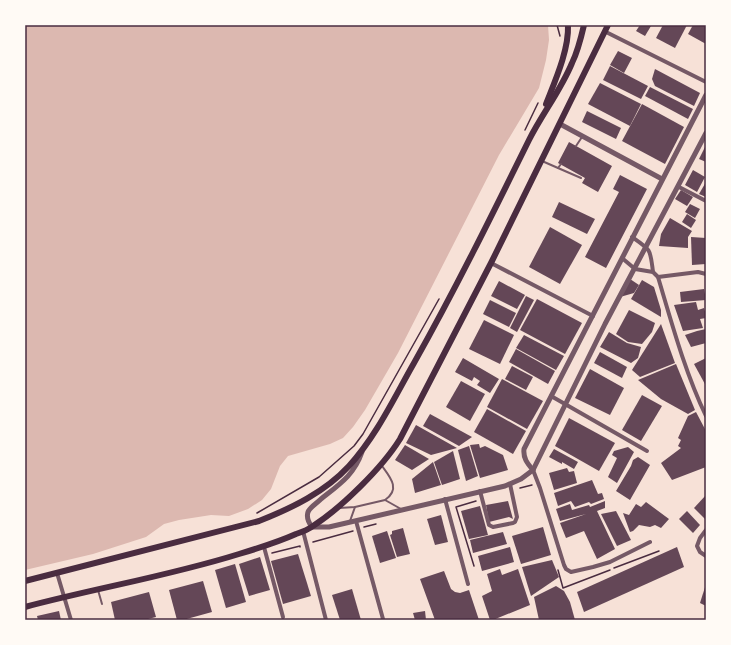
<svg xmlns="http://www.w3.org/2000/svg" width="731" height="645" viewBox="0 0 731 645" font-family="Manrope,sans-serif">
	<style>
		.water { fill: #dcb8b0 }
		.building { fill: #644757 }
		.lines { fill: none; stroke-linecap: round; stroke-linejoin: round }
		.path { stroke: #4a2c40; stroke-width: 1.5 }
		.service { stroke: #755966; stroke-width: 2 }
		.minor { stroke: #755966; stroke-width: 4 }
		.tertiary { stroke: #755966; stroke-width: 5 }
		.trunk { stroke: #4a2c40; stroke-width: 6 }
		.neatline { fill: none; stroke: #4a2c40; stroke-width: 1.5 }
	</style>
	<rect width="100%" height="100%" fill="#f7e1d7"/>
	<path class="water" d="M25,25H548L549,40L546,60L539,88L499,155L398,353L365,410L353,427L343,438L330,444L288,456L280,466L271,489L262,500L248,509L229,516L211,515L179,520L164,524L146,537L93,554L25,570Z"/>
	<g class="building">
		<path d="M640,25L651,26L645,36L636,31Z"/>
		<path d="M663,25H687L675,48L656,38Z"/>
		<path d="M693,25H706V44L688,34Z"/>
		<path d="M618,51L632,58L624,73L610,65Z"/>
		<path d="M610,66L648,86L641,99L603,80Z"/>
		<path d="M655,69L700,93L694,106L655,86L652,79Z"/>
		<path d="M600,83L641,104L630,126L588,104Z"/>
		<path d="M650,87L693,109L688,119L645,96Z"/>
		<path d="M642,104L684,127L665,164L622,141Z"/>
		<path d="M587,111L621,128L616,139L582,122Z"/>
		<path d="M569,142L612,166L598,192L582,183L585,178L558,163Z"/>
		<path d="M706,145V162L699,159Z"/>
		<path d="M693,170L705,177L697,192L685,185Z"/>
		<path d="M620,175L647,189L606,268L585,257L619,192L613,189Z"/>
		<path d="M706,182V197L699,194Z"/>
		<path d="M681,190L693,197L687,206L675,199Z"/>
		<path d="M559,202L595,219L587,234L552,217Z"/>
		<path d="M690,204L700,209L695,218L685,212Z"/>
		<path d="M687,214L696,220L691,228L682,222Z"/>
		<path d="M670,218L692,231L688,237V248L659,246L661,234Z"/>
		<path d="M550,227L582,245L560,284L529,267Z"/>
		<path d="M691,237L706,238V264L692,265Z"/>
		<path d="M630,279L639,285L634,293L620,297Z"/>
		<path d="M642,280L654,287L661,310V317L631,299Z"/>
		<path d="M499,281L525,295L517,309L491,296Z"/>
		<path d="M704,289L706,300L681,302L680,292Z"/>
		<path d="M526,296L534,300L517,332L510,328Z"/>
		<path d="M537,299L582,323L565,354L520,330Z"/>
		<path d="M490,300L516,313L509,327L483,314Z"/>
		<path d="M696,302L698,310L704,308L706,315V318L700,319L703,328L683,331L674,305Z"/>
		<path d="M629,310L655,323L652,332L642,344L628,342L616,334Z"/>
		<path d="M484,320L514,335L500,364L469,349Z"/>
		<path d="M661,324L675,363L640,377L632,370Z"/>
		<path d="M706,329V343L691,347L685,335L697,331Z"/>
		<path d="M609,332L627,343L641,347L638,358L631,363L600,347Z"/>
		<path d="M524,335L564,356L556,370L516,348Z"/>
		<path d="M516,349L555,371L548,384L509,362Z"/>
		<path d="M600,352L627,367L622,378L594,363Z"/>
		<path d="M463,358L499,379L490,393L477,385L480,381L474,377L472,381L455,372Z"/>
		<path d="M706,358V386L694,364Z"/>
		<path d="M676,364L695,410L688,414L661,399L638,380Z"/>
		<path d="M512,366L533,377L526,390L505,379Z"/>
		<path d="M590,369L624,388L610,415L575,398Z"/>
		<path d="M502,379L543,401L527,429L487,407Z"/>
		<path d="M461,381L485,394L470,421L446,407Z"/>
		<path d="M642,395L662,406L641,441L622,430Z"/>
		<path d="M487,409L526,431L513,454L474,432Z"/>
		<path d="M696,412L706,431V467L672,480L661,463L681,448L678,446L681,440L678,438L688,416Z"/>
		<path d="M430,414L472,437L459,446L423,426Z"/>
		<path d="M569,418L615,443L599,471L555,446Z"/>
		<path d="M416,425L457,448L431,455L406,443Z"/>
		<path d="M479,444L480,448L485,446L503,455L508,470L480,478L470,445Z"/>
		<path d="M405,445L429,459L412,470L395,460Z"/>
		<path d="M469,446L478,476L466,481L458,450Z"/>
		<path d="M628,447L634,452L617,483L608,477L617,458L612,455L614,451Z"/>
		<path d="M554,449L578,462L574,469L562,462V464L549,457Z"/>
		<path d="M453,451L460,479L442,485L434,462Z"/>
		<path d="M638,457L650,465L630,500L616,491L631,466L633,460Z"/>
		<path d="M433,462L441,485L415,493L412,479Z"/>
		<path d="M567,468L569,472L574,471L577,483L554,490L549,473Z"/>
		<path d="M592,480L598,494L602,493L604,499L591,504L589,502L575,507L571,501L558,506L554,493Z"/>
		<path d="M706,495V520L694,508Z"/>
		<path d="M508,501L513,519L509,517L489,522L486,505Z"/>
		<path d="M605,501V508L597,511L615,549L597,559L584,531L566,538L560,523L586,514L560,521L556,509L570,504L572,510L589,505L590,507Z"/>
		<path d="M646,502L669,519L661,528L655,525L650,527L639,525L633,531L630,532L623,513L629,515L636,504L641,507Z"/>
		<path d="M480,506L488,535L469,539L461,511Z"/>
		<path d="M616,511L631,540L617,546L601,514Z"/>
		<path d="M687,511L700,525L693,533L679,519Z"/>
		<path d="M441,515L448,542L435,545L427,519Z"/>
		<path d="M543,527L551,555L521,564L512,536Z"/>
		<path d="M403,528L410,554L397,557L390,535L392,534V531Z"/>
		<path d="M387,531L396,558L380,563L372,536Z"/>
		<path d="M503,532L507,544L473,553L470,540Z"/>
		<path d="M510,547L514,562L482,571L478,556Z"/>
		<path d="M677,547L684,567L584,612L577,592Z"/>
		<path d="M298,554L311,596L283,604L271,561Z"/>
		<path d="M260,557L270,590L249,596L239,564Z"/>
		<path d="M552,560L559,577L531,596L522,567Z"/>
		<path d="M235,564L246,602L226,608L215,570Z"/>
		<path d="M500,569L502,575L518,569L530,605L493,620H490L482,596L492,591L487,574Z"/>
		<path d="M444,571L451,589L455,592L460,593L469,590L479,620H435L420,579Z"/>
		<path d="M203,581L212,612L183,620H177L169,590Z"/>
		<path d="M706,584V606L700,603Z"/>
		<path d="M556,586L564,591L570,602L575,620H539L534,597Z"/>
		<path d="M352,589L361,620H340L332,595Z"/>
		<path d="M149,592L156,617L144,620H115L111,602Z"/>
		<path d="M59,611L61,620H38L37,616Z"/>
		<path d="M425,611L426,620H415L413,613Z"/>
	</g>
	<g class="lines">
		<g class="path">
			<path d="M557,25L560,36"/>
			<path d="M525,130L538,103"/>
			<path d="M520,488L532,485"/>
			<path d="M257,513L319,477L354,446L363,434L439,299"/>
			<path d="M364,527L376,524"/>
			<path d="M313,542L353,531"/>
			<path d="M272,553L300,546V547"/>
			<path d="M474,566L456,507L476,501"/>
			<path d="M614,568L659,551"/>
			<path d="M558,570L563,588L610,570"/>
		</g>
		<g class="service">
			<path d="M576,146L582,137"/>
			<path d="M542,161L558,168L561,164"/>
			<path d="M558,168L581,178"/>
			<path d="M385,500L401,509"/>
			<path d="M339,508L355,507L385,500C401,489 390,477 382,466"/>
			<path d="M350,521L355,507"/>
			<path d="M98,590L102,604"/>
		</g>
		<g class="minor">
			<path d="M606,32L706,82"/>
			<path d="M679,187L706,201"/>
			<path d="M632,237C652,251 650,249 653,272"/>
			<path d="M622,258L635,269L653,272L658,277C672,324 685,372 706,416"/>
			<path d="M491,263L593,316"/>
			<path d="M658,277L698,272L706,274"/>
			<path d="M551,396L647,451"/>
			<path d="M533,470L540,488L564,565L566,569L571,572L593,567L610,562L650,542"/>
			<path d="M480,491L489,525L493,527L513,523L515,522L517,517L510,484"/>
			<path d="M445,499L468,584"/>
			<path d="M356,521L383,619"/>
			<path d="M706,530L700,538L697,546L700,552L706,556"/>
			<path d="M303,531L326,620"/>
			<path d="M264,547L283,617"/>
			<path d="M57,573L71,620"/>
		</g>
		<g class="tertiary">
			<path d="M560,124L662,179"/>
			<path d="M362,452C354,475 340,484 321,499C317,503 310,507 308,512C306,518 309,523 312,527H329L505,486L521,479L533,470L605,324L706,133"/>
			<path d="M533,470C527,463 523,458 524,449L706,95"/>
		</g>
		<g class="trunk">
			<path d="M546,104C555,81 569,50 568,25"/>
			<path d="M25,581L259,521C292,508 325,492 349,466C377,435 394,398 414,363C455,290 492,215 529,140C542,114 561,90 572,63C578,51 581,38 584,25"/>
			<path d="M25,607C96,588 169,576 239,554C259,548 278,542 296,534C302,532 308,530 313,526C341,508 382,468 400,439L491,263L608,25"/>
		</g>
	</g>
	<rect width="731" height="645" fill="none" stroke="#fffaf5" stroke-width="52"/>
	<rect x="26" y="26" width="679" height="593" class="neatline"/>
</svg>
